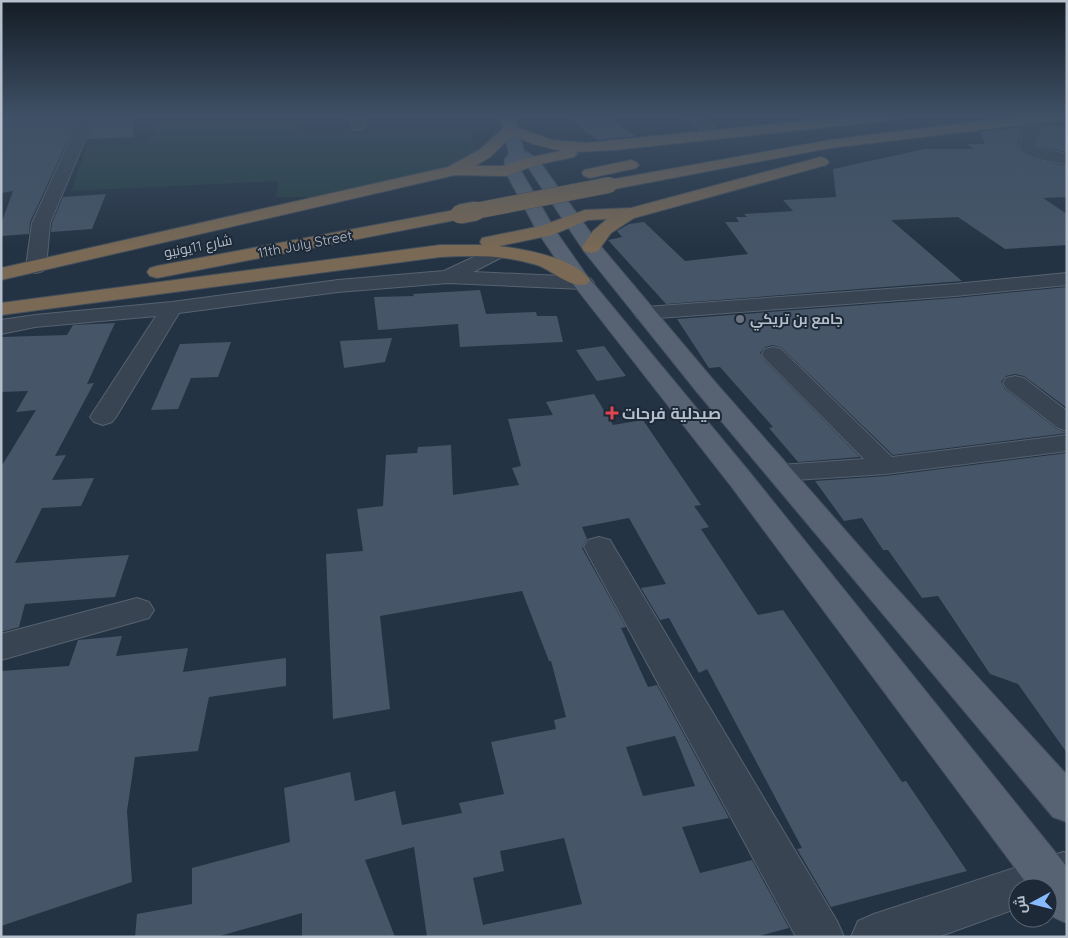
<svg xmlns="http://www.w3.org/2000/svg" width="1068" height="938" viewBox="0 0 1068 938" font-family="Quicksand,Cairo,sans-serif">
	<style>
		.green { fill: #264144 }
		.building { fill: #465567; fill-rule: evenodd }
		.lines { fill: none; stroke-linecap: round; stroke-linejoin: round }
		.minor-casing { stroke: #57626f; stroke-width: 2 }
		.major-casing { stroke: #45505e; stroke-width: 2 }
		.highway-casing { stroke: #434f5c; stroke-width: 2 }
		.minor { fill: #394452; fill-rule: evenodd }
		.major { fill: #576372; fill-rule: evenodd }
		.highway { fill: #796955; fill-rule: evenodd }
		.highway-bridge-far1-casing { stroke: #434f5c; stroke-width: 17; stroke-linecap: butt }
		.highway-bridge-casing { stroke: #434f5c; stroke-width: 21; stroke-linecap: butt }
		.highway-bridge-far1 { stroke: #796955; stroke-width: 16 }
		.highway-bridge { stroke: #796955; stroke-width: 19 }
		.worship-dot { fill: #6b7280; stroke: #1d2937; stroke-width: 2 }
		.health-dot { fill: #e0444e; stroke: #1d2937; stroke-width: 2 }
		.labels { text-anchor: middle; stroke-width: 4; stroke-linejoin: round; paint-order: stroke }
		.far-street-label { font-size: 14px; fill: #b6bfcc; stroke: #1d2937 }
		.far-poi-label { font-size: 14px; font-weight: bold; fill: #b6bfcc; stroke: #1d2937; text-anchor: start }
		.poi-label { font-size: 16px; font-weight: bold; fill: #b6bfcc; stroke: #1d2937; text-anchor: start }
	</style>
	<rect width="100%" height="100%" fill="#243343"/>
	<path class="green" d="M159,123L248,126L293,124L309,135L474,129L472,137L477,149L471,158L427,173L320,197H276L278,181L71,191L87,145L148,143Z"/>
	<g class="building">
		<path d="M1,116H79L30,222L29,234L1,236V224L13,191L1,193Z"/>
		<path d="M97,116H133V137L87,139Z"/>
		<path d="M564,116H605L636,136L598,140Z"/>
		<path d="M1067,125V152L1036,145L1039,134L1038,126Z"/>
		<path d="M1020,127L1021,134L1017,147L1022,153L1034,159L1067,166V197L1043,198L1067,214V245L1005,249L958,217L891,220L962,281L666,304L608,240L622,237L617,231L629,224L644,222L685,261L748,254L725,222H739L736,217H747L744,214L793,211L783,200L836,197L833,169L925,149H974L967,144H985L980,132Z"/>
		<path d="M106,194L92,229L51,232L52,223L63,197Z"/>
		<path d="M1067,287V408L1024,376L1015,374L1006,376L1001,382L1005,389L1057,429L1067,433L893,455L782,348L773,345L765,347L760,353L764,360L860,457L798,462L769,428L773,427L720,367L709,368L677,319L955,298Z"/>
		<path d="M480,290L486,314L536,312L537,316H557L563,342L460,347L458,324L378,330L374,297L414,296L413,294Z"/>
		<path d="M115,323L87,384L94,383L55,456L66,455L52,480L94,478L81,506L42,508L15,563L129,555L115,597L25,604L19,627L1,632V467L36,410L16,412L28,391L1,392V337L67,335L73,325Z"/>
		<path d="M392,338L385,362L344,368L340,341Z"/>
		<path d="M231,342L218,377L191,378L178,409L151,410L180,344Z"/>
		<path d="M604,346L626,376L597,381L576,350Z"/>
		<path d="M594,394L613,425L643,420L701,505L694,506L709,527L701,529L758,615L783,610L902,782L906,781L967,871L831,907L797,849L802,848L707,669L699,673L669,618L660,620L641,588L666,584L629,518L582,527L587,539L582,548L626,627L621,628L648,687L657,685L729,818L682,827L700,873L752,860L789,928L756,937H427L414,847L365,860L395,937H302V913L216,937H135L137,914L192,904V868L290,842L284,788L350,772L355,801L395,791L402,825L462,813L459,803L504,794L491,742L556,729L554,720L566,717L551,661H549L522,591L380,616L390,709L333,719L326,554L363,551L357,509L383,506L386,455L417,453L418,447L451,445L453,495L519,485L512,468L521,466L508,419L553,415L546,402ZM675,736L695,786L643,796L626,747ZM564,838L582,904L483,925L473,878L504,871L500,851Z"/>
		<path d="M1067,453V753L1018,684L990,674L938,596L922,598L888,550H883L862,518L844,521L815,481L886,476Z"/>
		<path d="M122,636L116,656L188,648L183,672L286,658V686L209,697L198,751L135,757L127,811L132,882L1,926V671L69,666L78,640Z"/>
	</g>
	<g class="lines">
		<defs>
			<g id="minor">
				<path d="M81,116H95L50,223L46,267L43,271L36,273L29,271L26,267L32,223Z"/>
				<path d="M350,116H364L365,127L363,130H353Z"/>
				<path d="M683,116H699L723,135L721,138H711Z"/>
				<path d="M1030,116L1035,120L1037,134L1034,146L1067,154V164C1053,161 1028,160 1019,148L1023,134L1021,120L1023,117Z"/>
				<path d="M499,245L506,247L508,251L506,255L473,272L584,277L591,279L594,283L591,287L584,289L448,283L338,292L179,313L116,417L112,422L103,425L94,422L90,417L156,316L35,327L1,334V320L35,315L172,302L338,280L444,271Z"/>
				<path d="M1067,273V285L955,296L645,319L637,318L634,313L637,308L645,307L955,284Z"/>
				<path d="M773,347L781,349L892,457L1067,435V451L886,474L780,481L770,479L766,473L770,467L780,465L864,459L765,359L762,354L765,349Z"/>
				<path d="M1015,376L1024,378L1067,411V431L1058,428L1006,388L1003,383L1006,378Z"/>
				<path d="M599,537L610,540L614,547L837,921L844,937H796L584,547L588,540Z"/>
				<path d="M137,598L149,602L154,610L149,618L1,660V634Z"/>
				<path d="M1063,852L1067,853V891L1048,897V888H1018V908L938,937H851L858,921L874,914Z"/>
			</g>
			<path id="major" d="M500,116H514L524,151L537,158L598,243L715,382L887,578L1067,775V822L1053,817L697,392L584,251L526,164L520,161V169L555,230L587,276L751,474L1067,867V923C1043,914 1048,912 1048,888H1030L731,486L573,284L537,231L504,169L505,159L509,154Z"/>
			<g id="highway">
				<path d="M852,116H900L893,120L615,150L575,152L577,154L574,157L536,165L506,176L455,175L1,280V268L448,167L479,150L506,126L511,125L552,140L586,143ZM513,135L533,144L561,151L527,158L504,166H475L490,157Z"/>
				<path d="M1067,116V119L1064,120L830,148L609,190L603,188L601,185L603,182L609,180L830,140L1013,117Z"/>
				<path d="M821,157L826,159L829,162L826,165L634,218L611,233L598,251L591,253L584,251L582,247L593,231L607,219L588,220L552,235L499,246C524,249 575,258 590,280L587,284C570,289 554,271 537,265C506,255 473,255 440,257L1,315V303L440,245H482L480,242L482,238L541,226L585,210L631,208Z"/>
				<path d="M631,160L636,162L639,165L636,168L590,178L584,176L582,173L584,170Z"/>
				<path d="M460,209L466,210L469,214L466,218L157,278L150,276L147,272L150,268L157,266Z"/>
			</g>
		</defs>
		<use href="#minor" class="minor-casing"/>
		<use href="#major" class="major-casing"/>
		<use href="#highway" class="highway-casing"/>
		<use href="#minor" class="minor"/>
		<use href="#major" class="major"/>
		<use href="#highway" class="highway"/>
		<defs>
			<path id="highway-bridge-far1" d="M470,212L609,185"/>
			<path id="highway-bridge" d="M460,214L476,211"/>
		</defs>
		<use href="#highway-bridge-far1" class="highway-bridge-far1-casing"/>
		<use href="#highway-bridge" class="highway-bridge-casing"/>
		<use href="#highway-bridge-far1" class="highway-bridge-far1"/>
		<use href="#highway-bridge" class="highway-bridge"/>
	</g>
	<linearGradient id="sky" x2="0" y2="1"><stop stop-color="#141c25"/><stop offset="0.47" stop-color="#3f5066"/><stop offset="1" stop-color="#3f5066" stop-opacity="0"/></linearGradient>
	<rect width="1068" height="248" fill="url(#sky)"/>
	<circle class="worship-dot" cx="740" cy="319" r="5"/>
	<path class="health-dot" d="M609.5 405.5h5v5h5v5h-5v5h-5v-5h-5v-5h5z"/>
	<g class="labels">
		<g class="far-street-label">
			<text transform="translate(305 244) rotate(-11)" y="5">11th July Street</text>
			<text transform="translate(198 246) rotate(-11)" y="5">شارع 11يونيو</text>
		</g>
		<g class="far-poi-label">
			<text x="750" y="324">جامع بن تريكي</text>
		</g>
		<g class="poi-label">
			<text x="622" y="419">صيدلية فرحات</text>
		</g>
	</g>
	<rect width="1068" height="938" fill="none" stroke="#b6bfcc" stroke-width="5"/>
	<g transform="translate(1033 903) rotate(263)"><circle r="24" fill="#1d2937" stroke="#5a6573"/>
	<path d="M0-4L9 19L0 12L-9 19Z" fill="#88bbfe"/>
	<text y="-8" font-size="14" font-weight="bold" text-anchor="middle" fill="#b6bfcc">ش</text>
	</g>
</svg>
